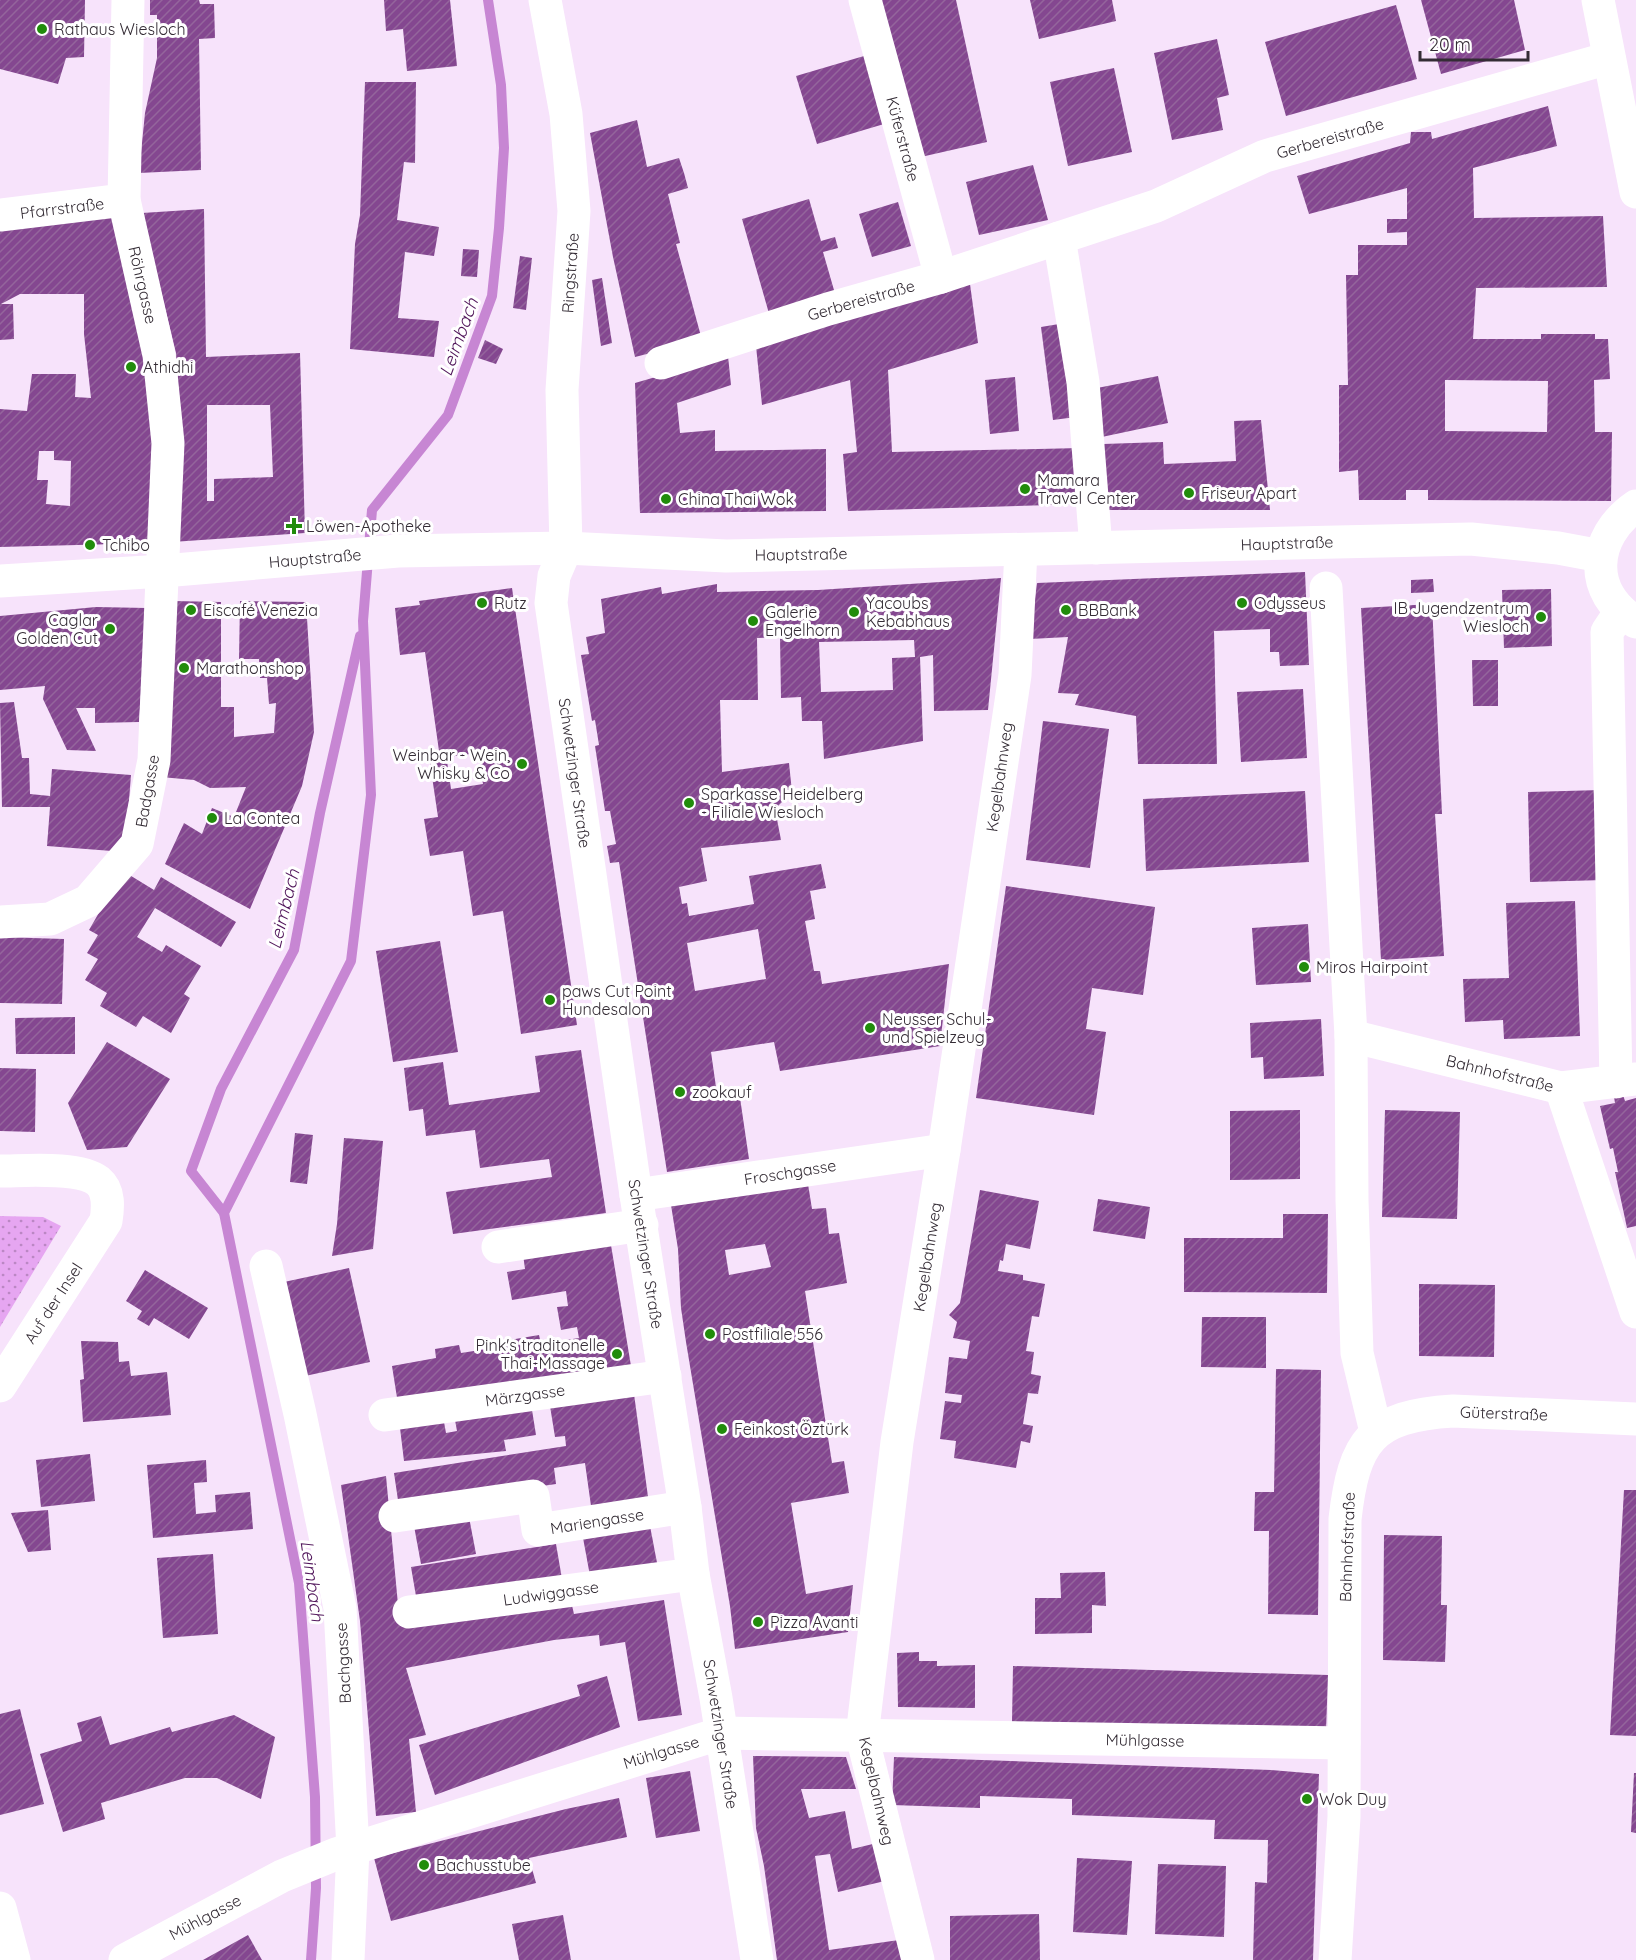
<svg xmlns="http://www.w3.org/2000/svg" width="1636" height="1960" viewBox="0 0 1636 1960" font-family="Quicksand,sans-serif">
	<style>
		.park { fill: url(#park-dots) }
		.lines { fill: none; stroke-linecap: round; stroke-linejoin: round }
		.stream { stroke: #c786d3; stroke-width: 10 }
		.building { fill: url(#building-hatch); fill-rule: evenodd }
		.minor { stroke: #fff; stroke-width: 33 }
		.poi-dot { fill: #218c0b; stroke: #fff; stroke-width: 2 }
		.labels { text-anchor: middle; stroke-width: 6; stroke-linejoin: round; paint-order: stroke }
		.poi-label { font-size: 16px; fill: #342c35; stroke: #fff; text-anchor: start }
		.street-label { font-size: 16px; fill: #342c35; stroke: #fff }
		.water-label { font-size: 18px; font-style: italic; fill: #4f1359; stroke: #fff }
	</style>
	<defs>
		<pattern id="park-dots" width="8" height="8" patternUnits="userSpaceOnUse" patternTransform="scale(1.5)"><rect width="8" height="8" fill="#e6a6f1"/><path d="M2 2h.1M6 6h.1" fill="none" stroke="#bb87c4" stroke-width="1.8" stroke-linecap="round"/></pattern>
		<pattern id="building-hatch" width="6" height="6" patternUnits="userSpaceOnUse" patternTransform="scale(1.5)"><rect width="6" height="6" fill="#844790"/><path d="M-1 1l2-2M0 6l6-6M5 7l2-2" fill="none" stroke="#94659c"/></pattern>
	</defs>
	<rect width="100%" height="100%" fill="#f7e3fb"/>
	<path class="park" d="M0,1216L43,1217L61,1226L0,1327Z"/>
	<g class="lines">
		<g class="stream">
			<path d="M224,1213L191,1171L221,1089L294,950L320,813L360,636"/>
			<path d="M311,1960L316,1888L315,1797L299,1583L224,1213L351,961L371,795L363,621L372,510L448,415L492,296L499,228L504,148L501,85L488,0"/>
		</g>
	</g>
	<g class="building">
		<path d="M0,0H85L84,57L66,58L58,84L0,69Z"/>
		<path d="M150,0H199L200,4H214L215,38L199,39L201,170L139,173L145,113L157,58V15H150Z"/>
		<path d="M384,0H450L457,66L407,71L403,29L386,31Z"/>
		<path d="M876,0H956L987,142L912,159Z"/>
		<path d="M1030,0H1112L1116,21L1039,39Z"/>
		<path d="M1421,0H1514L1525,50L1441,74Z"/>
		<path d="M1396,5L1417,79L1286,116L1265,42Z"/>
		<path d="M1217,39L1229,95L1217,98L1223,130L1172,140L1154,53Z"/>
		<path d="M864,56L884,124L817,144L796,76Z"/>
		<path d="M1114,68L1132,152L1068,166L1050,82Z"/>
		<path d="M365,82H416L415,163L404,162L397,220L439,227L434,256L405,252L398,318L439,321L434,357L350,349L355,244L360,215Z"/>
		<path d="M1548,106L1557,146L1473,168L1474,218L1603,216L1607,287L1476,288L1473,339H1541V334H1595V339H1608L1610,379L1594,380L1595,432H1612L1611,501L1428,500V490H1406V500H1359L1358,470L1339,472V385H1348L1346,275H1358V245H1407V232L1387,233V219H1407V188L1309,214L1297,176L1410,143L1411,132H1431L1432,139ZM1445,380L1548,381L1547,432L1445,431Z"/>
		<path d="M637,120L647,167L679,158L684,173L688,188L668,194L680,243L676,244L702,340L635,357L613,257L590,133Z"/>
		<path d="M1033,165L1048,220L979,235L966,182Z"/>
		<path d="M809,199L821,241L835,237L838,248L823,252L836,297L770,317L742,219Z"/>
		<path d="M898,202L911,246L872,257L859,214Z"/>
		<path d="M204,209L206,357L300,353L305,533L172,542L180,415L176,353L142,213ZM207,405H270L273,477L214,479V501H207Z"/>
		<path d="M119,215L152,402L155,543L0,547V409L27,411L32,374H76L75,397L91,398L84,334V294H20L1,304H13L14,339L0,340V226ZM39,451H54V460L71,461L70,506L46,504L48,480H37Z"/>
		<path d="M463,249L479,250L477,277L461,276Z"/>
		<path d="M520,256L532,258L526,310L513,308Z"/>
		<path d="M602,278L612,343L601,346L592,280Z"/>
		<path d="M970,284L978,343L888,370L892,452L1081,448L1084,504L848,511L843,454L857,452L850,380L762,405L756,346Z"/>
		<path d="M1065,323L1076,417L1053,420L1041,327Z"/>
		<path d="M485,340L503,349L496,364L478,358Z"/>
		<path d="M728,356L731,385L677,403L680,433L715,430V451L826,449V511L640,513L635,383Z"/>
		<path d="M1158,376L1168,423L1097,438L1087,390Z"/>
		<path d="M1015,377L1019,431L990,434L985,380Z"/>
		<path d="M1261,420L1270,510H1106L1103,444L1163,442L1164,464L1236,461L1234,421Z"/>
		<path d="M1305,572L1309,665L1280,666L1279,652H1270V629L1214,631L1217,764H1138L1136,716L1075,705L1079,694L1058,693L1068,637L1030,639L1037,583Z"/>
		<path d="M1001,578L988,710L934,711L933,655L920,657L923,741L824,759L822,721H802L801,697L781,698L780,637L757,638L758,700H720L722,772L789,763L792,792L775,809L781,840L701,848L707,881L679,887L682,904L687,903L689,916L754,904L749,876L821,864L826,888L810,891L815,919L805,921L814,971H820L822,984L949,964L940,1046L780,1071L774,1042L711,1052L717,1094L739,1091L749,1159L667,1172L619,862L610,863L607,846L616,844L610,811H605L595,746L599,745L595,720L592,721L581,655L589,654L586,637L605,633L601,599L661,587L662,594L717,584V592L818,590ZM914,640L915,657L892,658L893,690L821,692L819,642ZM758,929L766,979L695,991L687,943Z"/>
		<path d="M1433,579L1434,592L1411,593V580Z"/>
		<path d="M512,588L577,1025L521,1034L503,911L473,916L463,851L430,856L424,819L438,817L430,763L447,761L451,789L483,784L478,753L440,758L425,652L400,655L395,608L420,605L419,601Z"/>
		<path d="M1551,589L1552,646L1504,648L1502,590Z"/>
		<path d="M173,601L221,602V707H234V737L274,733L276,703L269,704L267,678H260L259,659H239L240,601L306,602L314,732L302,786L250,909L165,864L184,823L202,834L212,808L234,817L246,787L210,788L194,780L161,777Z"/>
		<path d="M1432,604L1442,814H1435L1444,956L1381,960L1361,608Z"/>
		<path d="M96,607L147,608L139,722L95,723V708H76L96,751L67,750L43,699L45,686L0,690V616Z"/>
		<path d="M1472,660H1498V706H1473Z"/>
		<path d="M1303,689L1307,758L1241,762L1237,692Z"/>
		<path d="M14,702L22,758H29L30,794L50,796L52,769L131,775L125,852L47,846L50,807H2L0,703Z"/>
		<path d="M1043,721L1109,729L1090,868L1026,860Z"/>
		<path d="M1602,790L1605,880L1530,882L1528,792Z"/>
		<path d="M1305,791L1309,862L1146,871L1143,799Z"/>
		<path d="M123,871L154,890L161,877L236,922L221,947L155,908L137,937L162,952L166,945L201,966L184,994L190,998L171,1033L143,1016L136,1027L100,1006L107,993L85,980L98,959L87,953L98,935L89,930Z"/>
		<path d="M1006,886L1155,907L1143,995L1092,988L1086,1029L1106,1032L1094,1115L976,1098Z"/>
		<path d="M1575,901L1580,1036L1504,1039L1503,1020L1465,1022L1463,979L1509,978L1506,903Z"/>
		<path d="M1308,924L1311,982L1256,985L1252,928Z"/>
		<path d="M0,937L64,939L62,1004L0,1003Z"/>
		<path d="M440,941L458,1052L393,1062L376,951Z"/>
		<path d="M75,1017V1054H16L15,1018Z"/>
		<path d="M1321,1019L1324,1076L1264,1079L1263,1057L1251,1058L1250,1023Z"/>
		<path d="M107,1042L170,1079L127,1147L87,1150L68,1103Z"/>
		<path d="M581,1050L606,1213L453,1234L446,1192L552,1177L549,1159L480,1168L475,1130L426,1136L423,1109L409,1111L404,1068L443,1062L449,1105L540,1092L535,1056Z"/>
		<path d="M0,1068L36,1069L35,1132L0,1131Z"/>
		<path d="M1623,1095L1625,1101L1636,1098V1226L1627,1228L1615,1172H1618L1613,1148L1610,1149L1600,1106L1615,1103L1614,1097Z"/>
		<path d="M1300,1110V1179L1230,1180V1111Z"/>
		<path d="M1385,1110L1460,1112L1457,1219L1382,1217Z"/>
		<path d="M295,1133L313,1135L307,1184L290,1182Z"/>
		<path d="M344,1138L383,1141L380,1174L373,1249L332,1256L337,1224Z"/>
		<path d="M808,1184L812,1209L826,1208L829,1234L839,1233L847,1283L805,1291L832,1463L844,1461L849,1493L791,1503L806,1594L853,1585L848,1632L735,1649L730,1606L686,1342L681,1308L678,1249L671,1205ZM765,1244L771,1267L729,1275L725,1250Z"/>
		<path d="M980,1190L1039,1201L1030,1249L1006,1244L1003,1261L1000,1260L998,1271L1023,1275V1280L1045,1284L1039,1317L1032,1316L1026,1351L1034,1352L1031,1374L1041,1376L1038,1394L1028,1393L1023,1424L1033,1426L1030,1443L1021,1441L1016,1468L954,1458L956,1441L940,1439L945,1401L961,1403L962,1395L945,1393L949,1357L967,1359L970,1341L953,1338L957,1322L949,1315L960,1303Z"/>
		<path d="M1098,1199L1150,1207L1145,1239L1093,1231Z"/>
		<path d="M1283,1214H1328L1327,1293L1184,1292V1238H1283Z"/>
		<path d="M609,1233L631,1366L398,1404L392,1366L436,1358L435,1349L459,1345L461,1353L493,1348L492,1343L539,1335L541,1344L579,1338L577,1327L561,1330L557,1307L568,1306L566,1291L512,1300L507,1272L525,1269L522,1247Z"/>
		<path d="M349,1268L370,1362L305,1376L284,1282Z"/>
		<path d="M145,1270L208,1308L189,1339L154,1318L149,1326L137,1319L142,1311L126,1301Z"/>
		<path d="M1419,1284L1495,1285L1494,1357L1419,1356Z"/>
		<path d="M1202,1317H1266V1368L1201,1367Z"/>
		<path d="M81,1341L118,1342L119,1362L129,1361L131,1376L167,1372L171,1415L83,1422L80,1380L84,1379Z"/>
		<path d="M1276,1369L1321,1370L1318,1615L1268,1614L1269,1531H1254L1255,1492H1274Z"/>
		<path d="M634,1394L649,1504L592,1513L585,1463L554,1468L556,1484L399,1507L394,1473L566,1446L565,1436L555,1437L550,1406Z"/>
		<path d="M532,1410L536,1435L504,1440L506,1451L404,1461L400,1428L444,1422L446,1433L457,1431L455,1420Z"/>
		<path d="M90,1454L95,1501L41,1507L36,1460Z"/>
		<path d="M206,1460L207,1482L194,1483L196,1514L216,1512L215,1495L250,1492L253,1529L153,1538L147,1465Z"/>
		<path d="M386,1476L400,1626L570,1597L574,1614L664,1600L682,1715L638,1721L625,1642L600,1646L599,1635L554,1640L406,1668L426,1735L409,1739L416,1812L376,1816L360,1621L341,1485Z"/>
		<path d="M1624,1490H1636V1736L1610,1735Z"/>
		<path d="M48,1510L51,1550L28,1552L11,1513Z"/>
		<path d="M469,1517L476,1554L421,1564L414,1526Z"/>
		<path d="M650,1526L658,1568L591,1581L583,1538Z"/>
		<path d="M1384,1535L1442,1536L1441,1605H1447L1445,1662L1383,1660Z"/>
		<path d="M556,1544L562,1579L417,1602L411,1567Z"/>
		<path d="M213,1554L218,1634L163,1638L157,1558Z"/>
		<path d="M1105,1572L1106,1606L1092,1605V1633L1035,1634V1598H1061L1060,1573Z"/>
		<path d="M919,1652V1661H937V1666L975,1665V1708L898,1707L897,1653Z"/>
		<path d="M1013,1666L1328,1675L1326,1731L1012,1722Z"/>
		<path d="M607,1676L620,1727L435,1795L419,1745L580,1696L577,1685Z"/>
		<path d="M20,1709L44,1804L0,1815V1714Z"/>
		<path d="M234,1715L275,1737L261,1799L217,1778H185L101,1803L105,1819L63,1832L40,1754L82,1741L77,1723L101,1716L110,1745L170,1727L172,1732Z"/>
		<path d="M753,1756L846,1757L856,1789H801L809,1818L845,1811L852,1849L877,1843L885,1881L838,1892L830,1854L815,1856L829,1950L899,1940L902,1960H777L764,1866L756,1828Z"/>
		<path d="M894,1757L1271,1770L1319,1774L1313,1960H1253L1255,1882L1267,1883L1268,1840L1214,1839L1215,1820L1072,1815V1799L980,1796V1808L892,1805Z"/>
		<path d="M690,1771L700,1831L656,1838L646,1778Z"/>
		<path d="M1634,1773H1636V1833L1631,1832Z"/>
		<path d="M619,1798L627,1837L529,1858L536,1883L391,1921L374,1858L566,1809Z"/>
		<path d="M1077,1858L1132,1861L1127,1935L1073,1932Z"/>
		<path d="M1158,1864L1226,1866L1224,1937L1155,1934Z"/>
		<path d="M1039,1914L1040,1960H950V1916Z"/>
		<path d="M563,1915L571,1960H519L512,1924Z"/>
		<path d="M248,1935L262,1960H203Z"/>
	</g>
	<g class="lines">
		<g class="minor">
			<path d="M545,0L566,114L574,211L562,390L566,548L554,576L551,603L636,1195L685,1507L693,1574L716,1698L757,1960"/>
			<path d="M865,0L941,277"/>
			<path d="M1598,0L1636,192"/>
			<path d="M0,215L124,200"/>
			<path d="M1059,238L1083,382L1096,548"/>
			<path d="M661,363L828,309L941,277L1156,206L1265,156L1609,58"/>
			<path d="M1636,506C1591,537 1587,593 1636,622"/>
			<path d="M0,581L163,571L398,551L566,548L726,556L1471,539L1558,548L1601,556"/>
			<path d="M1326,588L1351,1036L1352,1200L1357,1353L1376,1432"/>
			<path d="M0,922L50,919L88,901L137,844L154,760L168,443L159,355L124,200L128,0"/>
			<path d="M1351,1036L1561,1088L1636,1079"/>
			<path d="M1616,1082L1607,632L1621,611"/>
			<path d="M1561,1088L1636,1312"/>
			<path d="M0,1171C24,1171 79,1166 98,1181C110,1191 108,1208 106,1221L0,1386"/>
			<path d="M636,1195L944,1150"/>
			<path d="M498,1247L642,1225"/>
			<path d="M266,1266L300,1414L340,1608L353,1849L348,1960"/>
			<path d="M385,1415L665,1376"/>
			<path d="M395,1516L533,1496L538,1530L685,1507"/>
			<path d="M409,1612L693,1574"/>
			<path d="M0,1908L14,1960"/>
			<path d="M125,1960L282,1876L336,1854L722,1733L1344,1743"/>
			<path d="M918,1960L862,1736L897,1442L944,1150L1015,675L1021,550"/>
			<path d="M1335,1960L1344,1817L1345,1519C1354,1441 1371,1416 1453,1411L1636,1419"/>
		</g>
	</g>
	<g class="poi-dot">
		<circle cx="42" cy="29" r="6"/>
		<circle cx="131" cy="367" r="6"/>
		<circle cx="1025" cy="489" r="6"/>
		<circle cx="1189" cy="493" r="6"/>
		<circle cx="666" cy="499" r="6"/>
		<path d="M291 517h6v6h6v6h-6v6h-6v-6h-6v-6h6z"/>
		<circle cx="90" cy="545" r="6"/>
		<circle cx="482" cy="603" r="6"/>
		<circle cx="1242" cy="603" r="6"/>
		<circle cx="191" cy="610" r="6"/>
		<circle cx="1066" cy="610" r="6"/>
		<circle cx="854" cy="612" r="6"/>
		<circle cx="1541" cy="617" r="6"/>
		<circle cx="753" cy="621" r="6"/>
		<circle cx="110" cy="629" r="6"/>
		<circle cx="184" cy="668" r="6"/>
		<circle cx="522" cy="764" r="6"/>
		<circle cx="689" cy="803" r="6"/>
		<circle cx="212" cy="818" r="6"/>
		<circle cx="1304" cy="967" r="6"/>
		<circle cx="550" cy="1000" r="6"/>
		<circle cx="870" cy="1028" r="6"/>
		<circle cx="680" cy="1092" r="6"/>
		<circle cx="710" cy="1334" r="6"/>
		<circle cx="617" cy="1354" r="6"/>
		<circle cx="722" cy="1429" r="6"/>
		<circle cx="758" cy="1622" r="6"/>
		<circle cx="1307" cy="1799" r="6"/>
		<circle cx="424" cy="1865" r="6"/>
	</g>
	<g class="labels">
		<g class="poi-label">
			<text x="54" y="35">Rathaus Wiesloch</text>
			<text x="143" y="373">Athidhi</text>
			<text x="1037" y="486">Mamara<tspan x="1037" dy="18">Travel Center</tspan></text>
			<text x="1201" y="499">Friseur Apart</text>
			<text x="678" y="505">China Thai Wok</text>
			<text x="306" y="532">Löwen-Apotheke</text>
			<text x="102" y="551">Tchibo</text>
			<text x="494" y="609">Rutz</text>
			<text x="866" y="609">Yacoubs<tspan x="866" dy="18">Kebabhaus</tspan></text>
			<text x="1254" y="609">Odysseus</text>
			<text x="1529" y="614" text-anchor="end">IB Jugendzentrum<tspan x="1529" dy="18">Wiesloch</tspan></text>
			<text x="203" y="616">Eiscafé Venezia</text>
			<text x="1078" y="616">BBBank</text>
			<text x="765" y="618">Galerie<tspan x="765" dy="18">Engelhorn</tspan></text>
			<text x="98" y="626" text-anchor="end">Caglar<tspan x="98" dy="18">Golden Cut</tspan></text>
			<text x="196" y="674">Marathonshop</text>
			<text x="510" y="761" text-anchor="end">Weinbar - Wein,<tspan x="510" dy="18">Whisky &amp; Co</tspan></text>
			<text x="701" y="800">Sparkasse Heidelberg<tspan x="701" dy="18">- Filiale Wiesloch</tspan></text>
			<text x="224" y="824">La Contea</text>
			<text x="1316" y="973">Miros Hairpoint</text>
			<text x="562" y="997">paws Cut Point<tspan x="562" dy="18">Hundesalon</tspan></text>
			<text x="882" y="1025">Neusser Schul-<tspan x="882" dy="18">und Spielzeug</tspan></text>
			<text x="692" y="1098">zookauf</text>
			<text x="722" y="1340">Postfiliale 556</text>
			<text x="605" y="1351" text-anchor="end">Pink's traditonelle<tspan x="605" dy="18">Thai-Massage</tspan></text>
			<text x="734" y="1435">Feinkost Öztürk</text>
			<text x="770" y="1628">Pizza Avanti</text>
			<text x="1319" y="1805">Wok Duy</text>
			<text x="436" y="1871">Bachusstube</text>
		</g>
		<g class="street-label">
			<text transform="translate(1330 138) rotate(-16)" y="6">Gerbereistraße</text>
			<text transform="translate(903 139) rotate(75)" y="6">Küferstraße</text>
			<text transform="translate(62 208) rotate(-7)" y="6">Pfarrstraße</text>
			<text transform="translate(570 273) rotate(-86)" y="6">Ringstraße</text>
			<text transform="translate(143 285) rotate(77)" y="6">Röhrgasse</text>
			<text transform="translate(861 300) rotate(-16)" y="6">Gerbereistraße</text>
			<text transform="translate(1287 543) rotate(-2)" y="6">Hauptstraße</text>
			<text transform="translate(801 554) rotate(-1)" y="6">Hauptstraße</text>
			<text transform="translate(315 558) rotate(-5)" y="6">Hauptstraße</text>
			<text transform="translate(575 773) rotate(82)" y="6">Schwetzinger Straße</text>
			<text transform="translate(999 777) rotate(-82)" y="6">Kegelbahnweg</text>
			<text transform="translate(147 791) rotate(-80)" y="6">Badgasse</text>
			<text transform="translate(1500 1073) rotate(14)" y="6">Bahnhofstraße</text>
			<text transform="translate(790 1172) rotate(-9)" y="6">Froschgasse</text>
			<text transform="translate(646 1254) rotate(81)" y="6">Schwetzinger Straße</text>
			<text transform="translate(927 1257) rotate(-81)" y="6">Kegelbahnweg</text>
			<text transform="translate(53 1303) rotate(-57)" y="6">Auf der Insel</text>
			<text transform="translate(525 1395) rotate(-8)" y="6">Märzgasse</text>
			<text transform="translate(1504 1413) rotate(2)" y="6">Güterstraße</text>
			<text transform="translate(597 1521) rotate(-9)" y="6">Mariengasse</text>
			<text transform="translate(1347 1547) rotate(-88)" y="6">Bahnhofstraße</text>
			<text transform="translate(551 1593) rotate(-8)" y="6">Ludwiggasse</text>
			<text transform="translate(343 1663) rotate(-93)" y="6">Bachgasse</text>
			<text transform="translate(721 1734) rotate(81)" y="6">Schwetzinger Straße</text>
			<text transform="translate(1145 1740) rotate(1)" y="6">Mühlgasse</text>
			<text transform="translate(661 1752) rotate(-17)" y="6">Mühlgasse</text>
			<text transform="translate(877 1791) rotate(77)" y="6">Kegelbahnweg</text>
			<text transform="translate(205 1917) rotate(-28)" y="6">Mühlgasse</text>
		</g>
		<g class="water-label">
			<text transform="translate(459 337) rotate(-70)" y="6">Leimbach</text>
			<text transform="translate(284 909) rotate(-76)" y="6">Leimbach</text>
			<text transform="translate(312 1581) rotate(82)" y="6">Leimbach</text>
		</g>
	</g>
	<path d="M1420 51v9h108v-9" fill="none" stroke="#342c35" stroke-width="3"/>
	<text x="1429" y="51" font-size="18" fill="#342c35" stroke="#ffffff" stroke-width="4.5" paint-order="stroke">20 m</text>
</svg>
